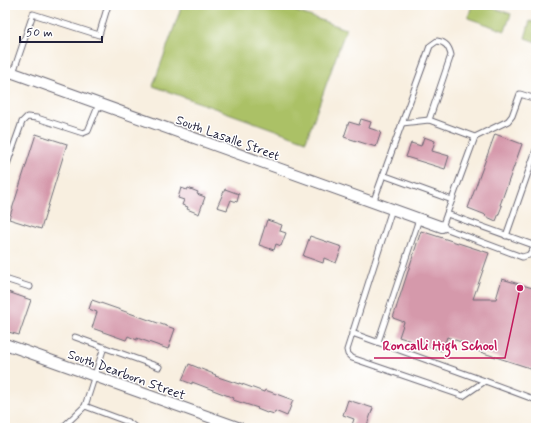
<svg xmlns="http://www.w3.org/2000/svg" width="541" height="433" viewBox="0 0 541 433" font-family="Mynerve,sans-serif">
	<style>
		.green { fill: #abc166; stroke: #667250 }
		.building { fill: #d599ab }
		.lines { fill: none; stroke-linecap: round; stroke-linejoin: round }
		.lane-casing { stroke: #6d6a75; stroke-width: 7 }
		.street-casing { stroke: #6d6a75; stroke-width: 12 }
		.lane { stroke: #fff; stroke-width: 5 }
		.street { stroke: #fff; stroke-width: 10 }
		.labels { text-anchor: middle; stroke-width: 3; stroke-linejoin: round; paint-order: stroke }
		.street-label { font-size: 13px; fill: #22223b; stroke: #fff }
		.leader { fill: none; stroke: #c2185b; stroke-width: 1.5 }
		.callout-dot { fill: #c2185b; stroke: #fff; stroke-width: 1.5 }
		.callout-label { font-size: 14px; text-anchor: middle; font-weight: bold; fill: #c2185b; stroke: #fff; stroke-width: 3; stroke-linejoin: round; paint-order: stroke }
	</style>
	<rect width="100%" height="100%" fill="#fff"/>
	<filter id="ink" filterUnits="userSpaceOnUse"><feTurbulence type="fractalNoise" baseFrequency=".025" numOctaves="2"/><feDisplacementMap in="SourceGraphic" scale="8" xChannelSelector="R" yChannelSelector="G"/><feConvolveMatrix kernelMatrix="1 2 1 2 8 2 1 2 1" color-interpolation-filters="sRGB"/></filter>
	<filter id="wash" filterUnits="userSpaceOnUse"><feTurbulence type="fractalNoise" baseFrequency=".012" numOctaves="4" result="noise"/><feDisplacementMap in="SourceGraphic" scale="16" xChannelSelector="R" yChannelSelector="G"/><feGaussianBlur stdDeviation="0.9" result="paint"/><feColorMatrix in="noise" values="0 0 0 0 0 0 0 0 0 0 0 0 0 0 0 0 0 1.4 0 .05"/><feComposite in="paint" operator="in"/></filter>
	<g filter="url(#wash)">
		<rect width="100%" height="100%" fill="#f8efe0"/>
		<g class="green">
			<path d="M182,5H278L346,29L306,141L153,86Z"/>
			<path d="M472,5H485L511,14L505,31L468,18Z"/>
			<path d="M530,21L536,23V42L525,38Z"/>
		</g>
		<g id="blocks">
			<g class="building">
				<path d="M361,119L371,122L369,128L381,132L376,147L344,137L349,122L359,125Z"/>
				<path d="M36,134L67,144L41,229L9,219Z"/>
				<path d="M495,134L522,144L500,205L502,206L496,221L485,216L486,215L468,208Z"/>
				<path d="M424,137L435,141L432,151L449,156L445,169L406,157L411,143L421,146Z"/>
				<path d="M181,188L187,190L188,188L198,192L197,194L205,197L199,214L187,209L188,207L182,205L184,200L178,198Z"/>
				<path d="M225,189L239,194L237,202L231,200L227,210L217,207Z"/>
				<path d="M267,220L282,225L280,231L286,233L281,246L276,244L274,250L259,245Z"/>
				<path d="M421,231L489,253L473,299H496L502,279L536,289V370L471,349L472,346L447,337L442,351L399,337L404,322L393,318Z"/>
				<path d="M310,236L342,247L336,263L324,258L323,263L303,256Z"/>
				<path d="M5,291L31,300L19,335L5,331Z"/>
				<path d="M92,300L175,329L168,349L137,338V340L128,336L126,340L92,328L97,312L89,309Z"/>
				<path d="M189,364L216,375L215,376L239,384V383L264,392L265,390L293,400L287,416L275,411L274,414L268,412L267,413L257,409L258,408L233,400L234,398L192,382V384L182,380Z"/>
				<path d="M348,400L373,408L366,428H351L354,419L343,415Z"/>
			</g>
		</g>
	</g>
	<g filter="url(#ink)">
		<use href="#blocks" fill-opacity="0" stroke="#6d6a75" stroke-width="1"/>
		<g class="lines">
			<defs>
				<g id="lane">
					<path d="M13,73L33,14L99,35L108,5"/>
					<path d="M402,123L429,120L475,137L442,227L522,257L529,255L536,244"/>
					<path d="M475,137L508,121L512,116L520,94L536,99"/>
					<path d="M5,170L22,122L27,117L37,118L83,133L88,131L99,104"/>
					<path d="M383,175L452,200"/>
					<path d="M373,203L430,46L437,41C446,42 449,47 451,55L429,120"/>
					<path d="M392,209L347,350L348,354L352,358L463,396L485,381"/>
					<path d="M447,214L536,246"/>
					<path d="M506,236L536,150"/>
					<path d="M5,279L30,287"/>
					<path d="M352,333L485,381L536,400"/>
					<path d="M75,337L159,367"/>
					<path d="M378,342L419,219"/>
					<path d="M85,406L128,422L136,428"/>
					<path d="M62,428L85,406L104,347"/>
				</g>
				<g id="street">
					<path d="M5,70L442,227"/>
					<path d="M5,344L240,428"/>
				</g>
			</defs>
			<use href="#lane" class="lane-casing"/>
			<use href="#street" class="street-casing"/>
			<use href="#lane" class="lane"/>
			<use href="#street" class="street"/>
		</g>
	</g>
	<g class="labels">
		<g class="street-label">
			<text transform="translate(228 137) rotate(20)" y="5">South Lasalle Street</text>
			<text transform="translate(127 374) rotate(20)" y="5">South Dearborn Street</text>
		</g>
	</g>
	<path class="leader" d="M520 288L505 358H374"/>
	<circle class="callout-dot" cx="520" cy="288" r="4"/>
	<g class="callout-label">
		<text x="440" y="350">Roncalli High School</text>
	</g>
	<rect width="541" height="433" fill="none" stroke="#fff" stroke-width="20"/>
	<path d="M20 36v6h82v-6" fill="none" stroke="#22223b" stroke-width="2"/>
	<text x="26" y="36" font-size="12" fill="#22223b" stroke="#ffffff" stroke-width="3" paint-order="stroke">50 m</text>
</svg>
